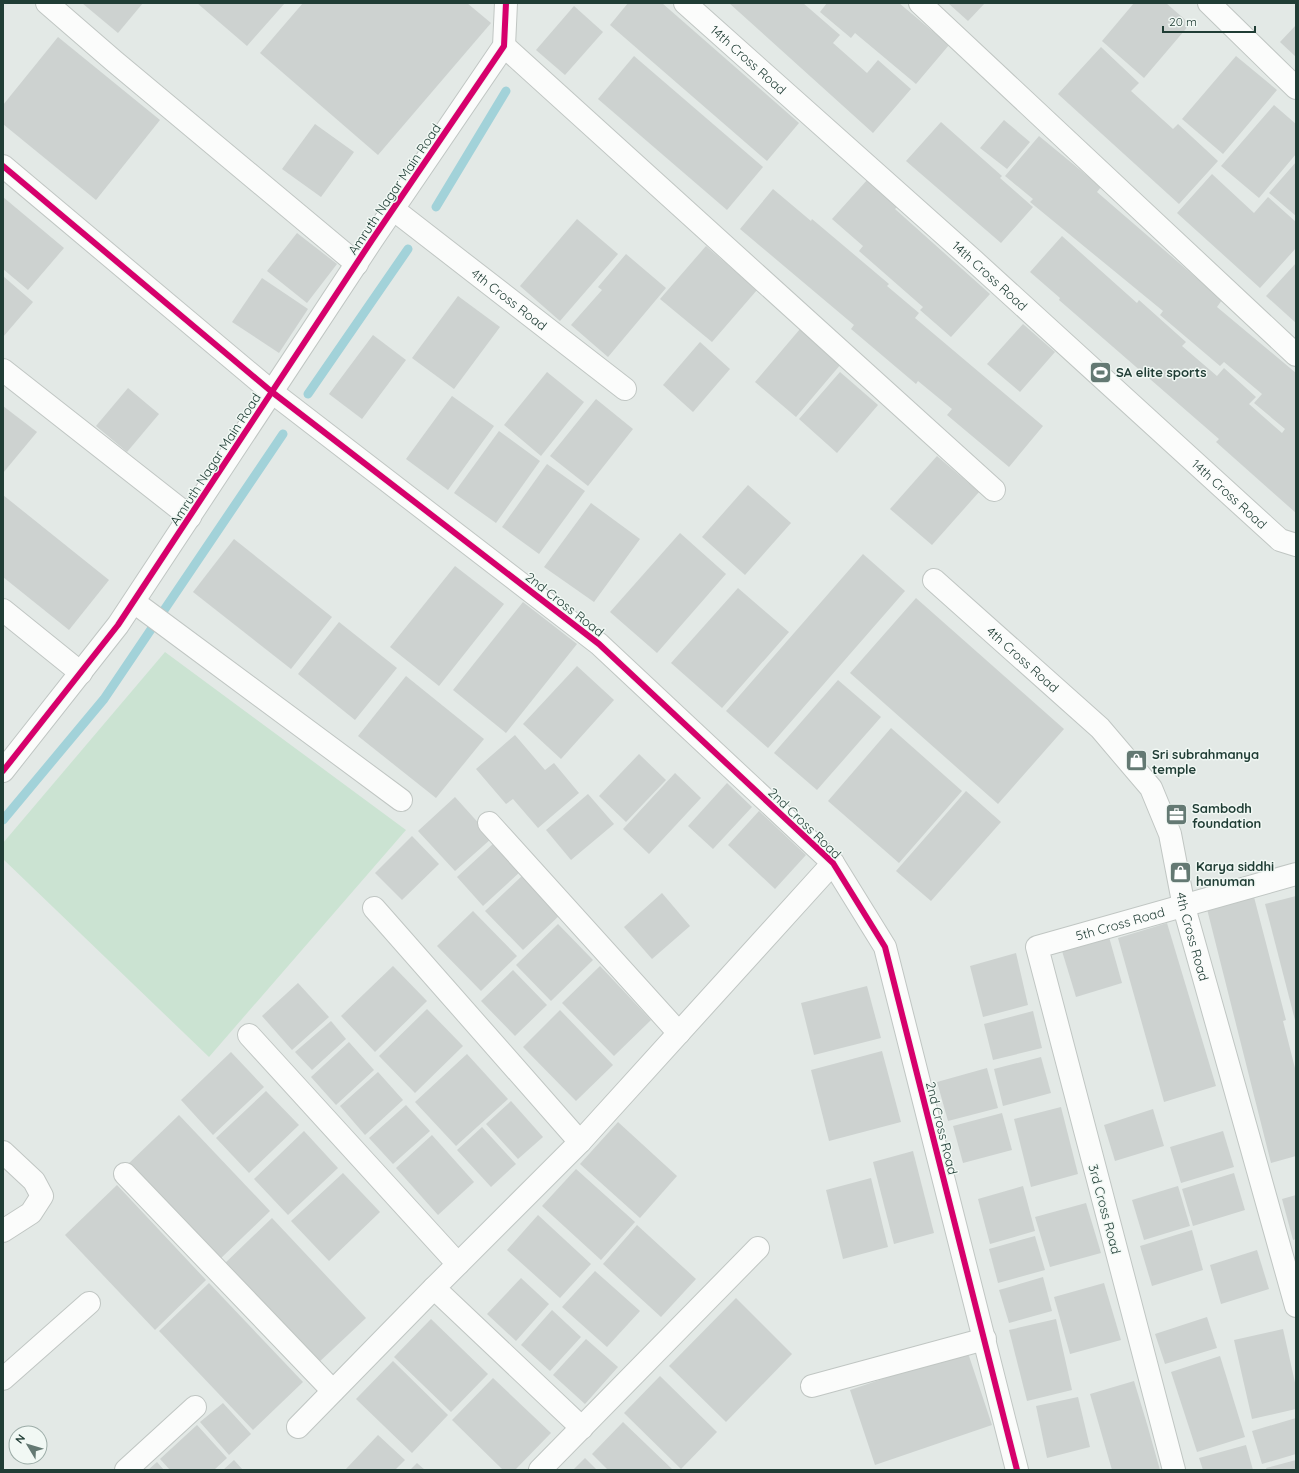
<svg xmlns="http://www.w3.org/2000/svg" width="1299" height="1473" viewBox="0 0 1299 1473" font-family="Quicksand,sans-serif">
	<style>
		.green { fill: #cbe3d2 }
		.lines { fill: none; stroke-linecap: round; stroke-linejoin: round }
		.stream { stroke: #a2d2d9; stroke-width: 9 }
		.building { fill: #cdd2d0 }
		.minor-casing { stroke: #c0c6c3; stroke-width: 24 }
		.minor { stroke: #fbfcfb; stroke-width: 22 }
		.cycleway-casing { stroke: #f1f8f4; stroke-width: 8 }
		.cycleway { stroke: #d6006c; stroke-width: 6 }
		.labels { text-anchor: middle; stroke-width: 3; stroke-linejoin: round; paint-order: stroke }
		.street-label { font-size: 13px; fill: #203d35; stroke: #f1f8f4 }
		.poi-label { font-size: 13px; font-weight: bold; fill: #203d35; stroke: #f1f8f4; text-anchor: start }
	</style>
	<rect width="100%" height="100%" fill="#e3e9e6"/>
	<path class="green" d="M165,652L406,830L209,1057L3,859V843Z"/>
	<g class="lines">
		<g class="stream">
			<path d="M436,207L506,91"/>
			<path d="M308,394L408,249"/>
			<path d="M3,820L104,699L283,434"/>
		</g>
	</g>
	<g class="building">
		<path d="M82,3H143L118,33Z"/>
		<path d="M197,3H285L247,46Z"/>
		<path d="M303,3H467L491,23L378,155L260,53Z"/>
		<path d="M628,3H662L799,123L767,161L610,25Z"/>
		<path d="M729,3H803L840,35L833,43L867,73L878,60L911,89L873,133Z"/>
		<path d="M827,3H899L949,45L916,84L855,33L851,38L820,12Z"/>
		<path d="M948,3H985L968,21Z"/>
		<path d="M1134,3H1166L1190,24L1144,78L1102,41Z"/>
		<path d="M574,6L603,32L565,75L536,50Z"/>
		<path d="M1296,25V57L1280,42Z"/>
		<path d="M58,37L160,120L96,200L3,124V105Z"/>
		<path d="M1101,47L1139,83L1131,91L1173,129L1178,124L1218,161L1179,204L1058,94Z"/>
		<path d="M634,56L763,167L727,210L598,99Z"/>
		<path d="M1236,56L1277,90L1223,154L1182,119Z"/>
		<path d="M1274,105L1296,124V154L1259,198L1221,166Z"/>
		<path d="M1004,120L1030,142L1007,169L980,148Z"/>
		<path d="M941,122L1002,176L1000,178L1033,207L1001,243L906,161Z"/>
		<path d="M315,124L354,152L321,197L282,169Z"/>
		<path d="M1039,136L1101,187L1097,192L1222,300L1217,307L1296,373V513L1216,442L1219,439L1059,300L1060,298L1030,272L1062,236L1137,303L1139,300L1186,342L1182,346L1217,376L1224,368L1256,397L1249,404L1282,433L1285,429L1254,403L1262,394L1224,362L1220,366L1160,315L1163,311L1030,202L1033,199L1005,176Z"/>
		<path d="M1296,162V216L1269,193Z"/>
		<path d="M1212,174L1254,213L1268,197L1296,222V248L1260,288L1177,213Z"/>
		<path d="M868,179L898,206L895,209L990,294L951,337L920,310L923,307L859,251L863,246L832,219Z"/>
		<path d="M773,189L811,221L812,219L889,284L887,286L919,313L915,318L1043,426L1009,467L947,415L952,409L918,381L916,384L851,329L854,325L740,229Z"/>
		<path d="M3,197L64,248L28,290L3,269Z"/>
		<path d="M577,219L618,254L560,321L520,286Z"/>
		<path d="M297,233L337,264L307,303L267,271Z"/>
		<path d="M706,246L757,290L712,342L660,299Z"/>
		<path d="M626,254L666,288L608,357L571,325L602,290L598,287Z"/>
		<path d="M1296,263V323L1266,296Z"/>
		<path d="M3,276L33,302L3,337Z"/>
		<path d="M262,278L308,309L279,353L232,322Z"/>
		<path d="M458,296L500,327L454,389L412,358Z"/>
		<path d="M1023,324L1055,352L1020,392L987,364Z"/>
		<path d="M800,329L841,364L796,417L755,382Z"/>
		<path d="M373,335L406,360L362,419L329,394Z"/>
		<path d="M700,342L730,369L693,412L663,385Z"/>
		<path d="M547,372L584,402L541,456L504,425Z"/>
		<path d="M840,372L878,405L837,453L799,419Z"/>
		<path d="M128,388L159,414L127,452L96,426Z"/>
		<path d="M452,396L494,426L448,490L406,459Z"/>
		<path d="M596,399L633,429L588,486L550,456Z"/>
		<path d="M3,406L37,432L3,473Z"/>
		<path d="M499,431L540,461L496,523L454,493Z"/>
		<path d="M937,456L979,492L932,545L890,509Z"/>
		<path d="M547,464L585,491L539,554L502,527Z"/>
		<path d="M748,485L791,523L745,575L702,537Z"/>
		<path d="M3,495L109,580L69,630L3,577Z"/>
		<path d="M591,503L640,539L594,602L544,567Z"/>
		<path d="M680,533L726,574L657,653L610,612Z"/>
		<path d="M234,539L332,617L291,669L193,592Z"/>
		<path d="M863,554L905,591L768,748L726,711Z"/>
		<path d="M455,566L504,604L439,686L390,647Z"/>
		<path d="M738,588L789,632L722,708L671,663Z"/>
		<path d="M916,598L1064,729L998,804L850,673Z"/>
		<path d="M523,602L577,644L506,733L453,690Z"/>
		<path d="M339,622L397,668L355,720L298,674Z"/>
		<path d="M577,666L614,700L561,759L523,724Z"/>
		<path d="M406,676L484,739L436,798L358,736Z"/>
		<path d="M838,680L881,717L817,790L774,753Z"/>
		<path d="M891,728L962,791L899,863L828,801Z"/>
		<path d="M515,735L545,770L554,763L579,793L538,828L513,799L506,804L476,769Z"/>
		<path d="M639,754L666,780L626,822L599,796Z"/>
		<path d="M675,773L701,798L649,854L623,829Z"/>
		<path d="M727,783L752,807L713,849L688,826Z"/>
		<path d="M966,791L1001,822L931,901L896,871Z"/>
		<path d="M588,794L614,824L571,860L546,830Z"/>
		<path d="M455,797L492,838L455,871L418,831Z"/>
		<path d="M759,811L806,855L775,889L728,845Z"/>
		<path d="M412,836L439,864L402,900L375,873Z"/>
		<path d="M495,842L521,871L483,906L457,877Z"/>
		<path d="M523,875L561,914L523,950L485,911Z"/>
		<path d="M662,893L690,926L652,959L624,927Z"/>
		<path d="M1296,896V1024L1265,904Z"/>
		<path d="M1254,897L1286,1020L1283,1021L1296,1072V1156L1271,1163L1207,909Z"/>
		<path d="M473,911L517,956L481,991L437,946Z"/>
		<path d="M1167,923L1216,1086L1164,1102L1118,938Z"/>
		<path d="M558,924L593,960L551,1001L516,965Z"/>
		<path d="M1109,937L1122,983L1076,997L1062,951Z"/>
		<path d="M1016,953L1028,1005L983,1017L970,966Z"/>
		<path d="M393,966L427,1001L375,1052L341,1016Z"/>
		<path d="M600,966L651,1020L614,1056L562,1003Z"/>
		<path d="M513,970L547,1005L515,1036L481,1001Z"/>
		<path d="M298,983L329,1017L292,1050L262,1016Z"/>
		<path d="M867,986L881,1038L814,1055L801,1003Z"/>
		<path d="M427,1009L463,1046L415,1093L379,1056Z"/>
		<path d="M560,1010L613,1065L576,1101L523,1047Z"/>
		<path d="M1033,1011L1042,1048L993,1060L984,1024Z"/>
		<path d="M331,1021L346,1039L312,1070L295,1052Z"/>
		<path d="M349,1042L374,1070L336,1105L311,1077Z"/>
		<path d="M882,1051L901,1122L829,1141L811,1070Z"/>
		<path d="M231,1052L264,1087L213,1135L181,1100Z"/>
		<path d="M467,1054L508,1099L456,1146L415,1102Z"/>
		<path d="M1041,1057L1051,1093L1003,1106L994,1069Z"/>
		<path d="M987,1068L998,1108L948,1121L937,1082Z"/>
		<path d="M378,1072L403,1100L365,1135L340,1106Z"/>
		<path d="M266,1091L299,1125L249,1173L216,1138Z"/>
		<path d="M511,1101L543,1137L518,1159L486,1124Z"/>
		<path d="M406,1105L430,1131L393,1164L369,1138Z"/>
		<path d="M1061,1107L1078,1174L1031,1187L1014,1119Z"/>
		<path d="M1153,1109L1164,1146L1115,1161L1104,1125Z"/>
		<path d="M1002,1113L1012,1150L963,1163L953,1126Z"/>
		<path d="M179,1115L270,1211L218,1261L127,1165Z"/>
		<path d="M618,1122L677,1176L640,1218L580,1164Z"/>
		<path d="M482,1127L516,1164L491,1187L457,1150Z"/>
		<path d="M304,1131L338,1168L288,1215L254,1179Z"/>
		<path d="M1223,1131L1234,1167L1181,1183L1170,1147Z"/>
		<path d="M432,1135L474,1182L438,1215L396,1168Z"/>
		<path d="M913,1151L934,1233L894,1244L873,1162Z"/>
		<path d="M576,1169L635,1222L601,1260L542,1206Z"/>
		<path d="M343,1173L380,1212L329,1261L291,1221Z"/>
		<path d="M1234,1173L1245,1210L1193,1226L1182,1189Z"/>
		<path d="M871,1178L888,1247L843,1259L826,1190Z"/>
		<path d="M117,1185L206,1280L155,1330L65,1235Z"/>
		<path d="M1023,1186L1035,1231L990,1244L978,1199Z"/>
		<path d="M1178,1186L1190,1226L1144,1240L1132,1200Z"/>
		<path d="M1296,1195V1239L1293,1240L1282,1199Z"/>
		<path d="M1086,1203L1101,1253L1050,1267L1035,1217Z"/>
		<path d="M538,1215L591,1264L560,1298L507,1250Z"/>
		<path d="M272,1218L366,1318L316,1365L222,1266Z"/>
		<path d="M637,1225L696,1279L661,1317L603,1264Z"/>
		<path d="M1192,1230L1203,1270L1152,1286L1140,1246Z"/>
		<path d="M1035,1236L1045,1270L998,1283L989,1249Z"/>
		<path d="M1257,1250L1269,1289L1221,1304L1210,1265Z"/>
		<path d="M595,1271L640,1311L607,1347L562,1307Z"/>
		<path d="M1043,1277L1052,1311L1009,1323L999,1290Z"/>
		<path d="M521,1278L549,1304L516,1341L487,1314Z"/>
		<path d="M209,1283L303,1382L253,1430L159,1331Z"/>
		<path d="M1104,1283L1121,1340L1070,1354L1054,1297Z"/>
		<path d="M736,1298L792,1354L726,1422L669,1366Z"/>
		<path d="M552,1310L581,1337L550,1371L521,1345Z"/>
		<path d="M1207,1317L1217,1348L1165,1364L1155,1334Z"/>
		<path d="M431,1319L488,1374L451,1412L394,1357Z"/>
		<path d="M1056,1319L1072,1390L1027,1401L1009,1330Z"/>
		<path d="M1283,1329L1296,1387V1409L1252,1419L1234,1340Z"/>
		<path d="M586,1339L618,1367L585,1404L553,1375Z"/>
		<path d="M967,1350L992,1425L875,1465L850,1390Z"/>
		<path d="M1220,1356L1245,1437L1197,1452L1171,1372Z"/>
		<path d="M393,1361L448,1415L412,1453L356,1399Z"/>
		<path d="M660,1376L717,1432L681,1469L624,1413Z"/>
		<path d="M493,1378L551,1433L515,1470H503L452,1420Z"/>
		<path d="M1134,1381L1147,1424L1160,1470H1112L1090,1394Z"/>
		<path d="M1078,1397L1090,1447L1047,1458L1036,1406Z"/>
		<path d="M223,1403L251,1434L229,1455L200,1422Z"/>
		<path d="M1296,1418V1454L1262,1464L1252,1431Z"/>
		<path d="M623,1422L673,1470H608L592,1454Z"/>
		<path d="M197,1425L227,1458L214,1470H170L160,1459Z"/>
		<path d="M378,1435L405,1460L395,1470H347L346,1469Z"/>
		<path d="M1246,1445L1253,1470H1203L1199,1458Z"/>
		<path d="M585,1458L597,1470H573Z"/>
		<path d="M234,1460L243,1470H223Z"/>
		<path d="M1296,1460V1470H1267L1266,1468Z"/>
		<path d="M157,1462L164,1470H148Z"/>
		<path d="M417,1463L425,1470H410Z"/>
	</g>
	<g class="lines">
		<defs>
			<g id="minor">
				<path d="M47,3L114,61L357,264"/>
				<path id="s1" d="M685,3L973,260L1280,540L1296,545"/>
				<path d="M920,3L1296,355"/>
				<path d="M1209,3L1296,88"/>
				<path d="M504,46L994,490"/>
				<path d="M3,166L272,392L599,644L833,863L885,947L1017,1470"/>
				<path id="s2" d="M393,209L625,389"/>
				<path d="M3,370L190,517"/>
				<path id="s3" d="M934,580L1100,728L1151,788L1170,834L1184,907L1296,1306"/>
				<path d="M134,602L401,800"/>
				<path d="M3,610L81,673"/>
				<path d="M3,771L118,625L372,240L504,46L506,3"/>
				<path d="M489,823L679,1033"/>
				<path d="M374,908L580,1142"/>
				<path d="M249,1035L458,1264"/>
				<path d="M3,1152L34,1181L42,1196L31,1213L3,1231"/>
				<path d="M125,1174L333,1391"/>
				<path d="M3,1379L89,1303"/>
				<path d="M812,1386L985,1339"/>
				<path d="M298,1427L434,1288"/>
				<path d="M582,1428L434,1288L580,1142L833,863"/>
				<path d="M126,1470L195,1407"/>
				<path d="M540,1470L758,1248"/>
				<path id="s4" d="M1174,1470L1037,947L1296,874"/>
			</g>
		</defs>
		<use href="#minor" class="minor-casing"/>
		<use href="#minor" class="minor"/>
		<defs>
			<g id="cycleway">
				<path d="M3,166L272,392L599,644L833,863L885,947L1017,1470"/>
				<path d="M3,771L118,625L372,240L504,46L506,3"/>
			</g>
		</defs>
		<use href="#cycleway" class="cycleway-casing"/>
		<use href="#cycleway" class="cycleway"/>
	</g>
	<defs>
		<symbol id="stadium-square" viewBox="-11 -11 22 22"><rect x="-9" y="-9" width="18" height="18" rx="4" fill="#647973" stroke="#f1f8f4"/><path d="M0-5a6.5 5 0 1 0 0 10a6.5 5 0 1 0 0-10ZM-3.5-1.8h7v3.6h-7Z" fill="#fff"/></symbol>
		<symbol id="shop-square" viewBox="-11 -11 22 22"><rect x="-9" y="-9" width="18" height="18" rx="4" fill="#647973" stroke="#f1f8f4"/><path d="M-5-2.5h2.3a2.7 3.5 0 0 1 5.4 0H5L5.5 6h-11ZM-1.5-2.5h3a1.5 2.3 0 0 0-3 0Z" fill="#fff"/></symbol>
		<symbol id="office-square" viewBox="-11 -11 22 22"><rect x="-9" y="-9" width="18" height="18" rx="4" fill="#647973" stroke="#f1f8f4"/><path d="M-6-3h4V-5.5h4V-3h4V5H-6ZM-1-4.5V-3h2v-1.5ZM-6 0V1H6V0Z" fill="#fff"/></symbol>
	</defs>
	<g fill-rule="evenodd">
		<use href="#stadium-square" x="1088" y="360" width="25" height="25"/>
		<use href="#shop-square" x="1124" y="748" width="25" height="25"/>
		<use href="#office-square" x="1164" y="802" width="25" height="25"/>
		<use href="#shop-square" x="1168" y="860" width="25" height="25"/>
	</g>
	<g class="labels">
		<g class="street-label">
			<text dy="5" stroke="none"><textPath href="#s1" startOffset="85">14th Cross Road</textPath></text>
			<text transform="translate(394 189) rotate(-56)" y="5">Amruth Nagar Main Road</text>
			<text dy="5" stroke="none"><textPath href="#s1" startOffset="409">14th Cross Road</textPath></text>
			<text dy="5" stroke="none"><textPath href="#s2" startOffset="147">4th Cross Road</textPath></text>
			<text transform="translate(215 459) rotate(-57)" y="5">Amruth Nagar Main Road</text>
			<text dy="5" stroke="none"><textPath href="#s1" startOffset="733">14th Cross Road</textPath></text>
			<text transform="translate(565 604) rotate(38)" y="5">2nd Cross Road</text>
			<text dy="5" stroke="none"><textPath href="#s3" startOffset="119">4th Cross Road</textPath></text>
			<text transform="translate(805 823) rotate(44)" y="5">2nd Cross Road</text>
			<text dy="5" stroke="none"><textPath href="#s4" startOffset="627">5th Cross Road</textPath></text>
			<text dy="5" stroke="none"><textPath href="#s3" startOffset="456">4th Cross Road</textPath></text>
			<text transform="translate(942 1128) rotate(76)" y="5">2nd Cross Road</text>
			<text transform="translate(1105 1209) rotate(75)" y="5">3rd Cross Road</text>
		</g>
		<g class="poi-label">
			<text x="1116" y="377">SA elite sports</text>
			<text x="1152" y="759">Sri subrahmanya<tspan x="1152" dy="15">temple</tspan></text>
			<text x="1192" y="813">Sambodh<tspan x="1192" dy="15">foundation</tspan></text>
			<text x="1196" y="871">Karya siddhi<tspan x="1196" dy="15">hanuman</tspan></text>
		</g>
	</g>
	<rect width="1299" height="1473" fill="none" stroke="#203d35" stroke-width="8"/>
	<g transform="translate(28 1445) rotate(308)"><circle r="19" fill="#f1f8f4" stroke="#9dada8"/>
	<path d="M0-3L7 15L0 10L-7 15Z" fill="#647973"/>
	<text y="-6" font-size="11" font-weight="bold" text-anchor="middle" fill="#203d35">N</text>
	</g>
	<path d="M1163 26v6h92v-6" fill="none" stroke="#203d35" stroke-width="2"/>
	<text x="1169" y="26" font-size="12" fill="#203d35" stroke="#f1f8f4" stroke-width="3" paint-order="stroke">20 m</text>
</svg>
